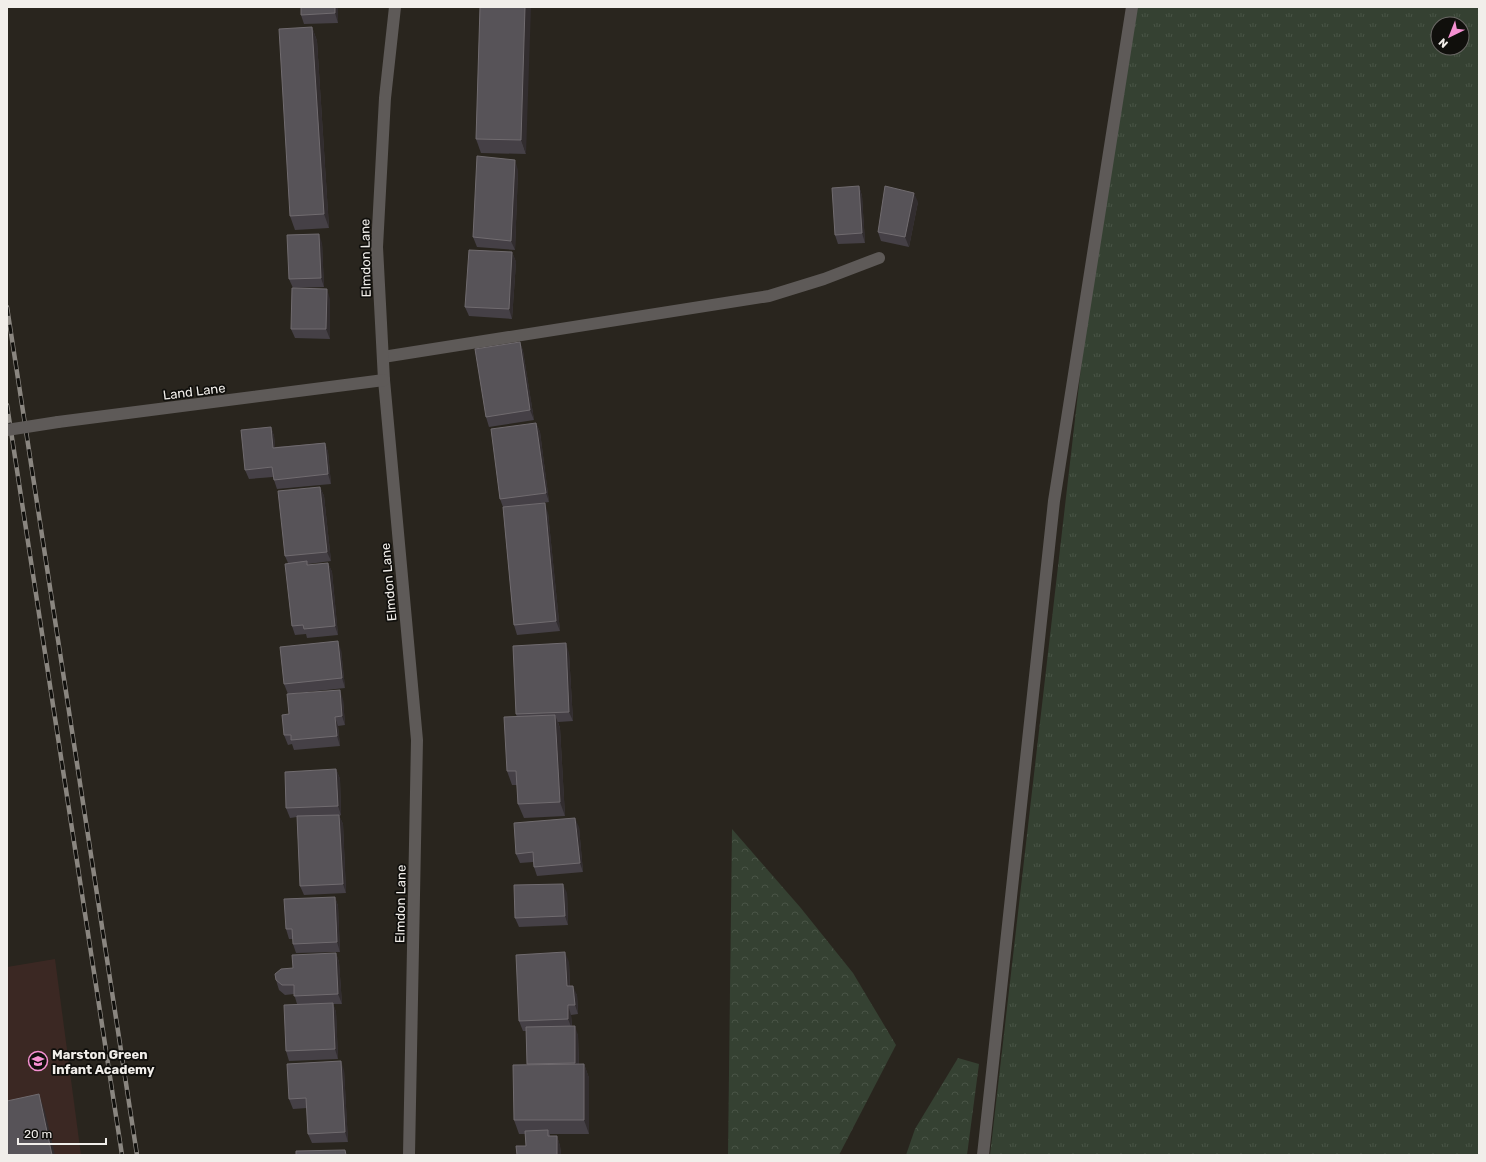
<svg xmlns="http://www.w3.org/2000/svg" width="1486" height="1162" viewBox="0 0 1486 1162" font-family="Rubik,sans-serif">
	<style>
		.education { fill: #3b2823 }
		.grass { fill: url(#grass-tufts); fill-rule: evenodd }
		.forest { fill: url(#forest-crowns) }
		.lines { fill: none; stroke-linecap: round; stroke-linejoin: round }
		.lane { stroke: #5e5a58; stroke-width: 12 }
		.street { stroke: #5e5a58; stroke-width: 12 }
		.rail-casing { stroke: #8a8680; stroke-width: 4.5 }
		.rail { stroke: #100f0c; stroke-width: 3; stroke-dasharray: 9; stroke-linecap: butt }
		.street-bridge { stroke: #5e5a58; stroke-width: 12 }
		.wall { fill: #454046 }
		.shaded-wall { fill: #322d2f }
		.building { fill: #575358; stroke: #706b6f }
		.labels { text-anchor: middle; stroke-width: 3.5; stroke-linejoin: round; paint-order: stroke }
		.street-label { font-size: 13px; fill: #f1eeea; stroke: #100f0c }
		.poi-label { font-size: 13px; font-weight: bold; fill: #f1eeea; stroke: #100f0c; text-anchor: start }
	</style>
	<defs>
		<pattern id="grass-tufts" width="24" height="20" patternUnits="userSpaceOnUse"><rect width="24" height="20" fill="#354132"/><path d="M3 7l-1-3M5 7V3M7 7l1-3M15 17l-1-3M17 17v-4M19 17l1-3" fill="none" stroke="#495446"/></pattern>
		<pattern id="forest-crowns" width="20" height="18" patternUnits="userSpaceOnUse"><rect width="20" height="18" fill="#354132"/><path d="M2 6a3 3 0 1 1 6 0M12 15a3 3 0 1 1 6 0" fill="none" stroke="#495446"/></pattern>
	</defs>
	<rect width="100%" height="100%" fill="#29251e"/>
	<path class="education" d="M55,959L81,1155H7V967Z"/>
	<path class="grass" d="M1128,7H1479V1155H990L1106,151ZM1438,24H1462V48H1438Z"/>
	<g class="forest">
		<path d="M732,829L800,907L853,973L896,1045L839,1155H728Z"/>
		<path d="M958,1058L979,1064L967,1155H906L915,1129Z"/>
	</g>
	<g class="lines">
		<g class="lane">
			<path d="M383,357L769,296L824,279L879,258"/>
			<path d="M983,1155L1054,501L1132,7"/>
		</g>
		<g class="street">
			<path d="M395,7L385,98L377,247L384,380L417,740L409,1155"/>
			<path d="M58,422L384,380"/>
		</g>
		<defs>
			<g id="rail">
				<path d="M7,307L137,1155"/>
				<path d="M7,405L122,1155"/>
			</g>
		</defs>
		<use href="#rail" class="rail-casing"/>
		<use href="#rail" class="rail"/>
		<path class="street-bridge" d="M7,430L58,422"/>
	</g>
	<g class="wall">
		<path d="M301,7H338V23L304,24L301,15Z"/>
		<path d="M480,7L526,154L481,153L476,139Z"/>
		<path d="M312,27L317,41L329,228L295,230L290,216Z"/>
		<path d="M518,170L515,250L477,247L473,237Z"/>
		<path d="M859,186L862,196L865,243L838,244L835,235Z"/>
		<path d="M918,202L909,247L881,241L878,232Z"/>
		<path d="M322,243L324,287L293,288L289,279Z"/>
		<path d="M512,252L516,262L512,319L469,316L465,307Z"/>
		<path d="M330,299V339L295,338L291,329Z"/>
		<path d="M520,342L523,351L534,420L489,427L486,417Z"/>
		<path d="M536,423L540,432L549,502L536,504L548,513L560,631L517,635L514,625L503,507L500,499Z"/>
		<path d="M271,427L274,436L275,447L325,443L328,452L331,484L277,489L273,477L249,479L245,470Z"/>
		<path d="M320,487L324,496L331,561L308,564L309,565L328,563L332,572L338,635L307,638L306,634L295,635L292,626L288,563L285,556Z"/>
		<path d="M341,650L345,688L288,694L284,684Z"/>
		<path d="M569,653L573,721L558,722L560,728L565,816L524,818L518,804L517,785H512L507,771L517,717L516,714Z"/>
		<path d="M343,699L345,725L338,726L340,746L294,750L292,744L288,745L284,735L289,714Z"/>
		<path d="M336,769L340,779L341,815L339,816L343,824L346,893L304,895L300,886L297,817L290,818L286,808Z"/>
		<path d="M579,827L583,872L537,876L534,867L533,862L520,863L516,854Z"/>
		<path d="M567,893L568,925L519,927L515,918Z"/>
		<path d="M335,897L338,906L340,952L296,953L293,944V939H289L286,929Z"/>
		<path d="M336,953L339,962L342,1004H333L336,1012L338,1059L289,1061L286,1051L297,1004L294,994L285,995L279,990L276,980L293,968Z"/>
		<path d="M569,962L570,986L577,995L578,1014L571,1015L572,1026L578,1035L579,1065L584,1064L589,1078V1134H550V1136H557L560,1146L561,1155H517L526,1146L525,1134H519L514,1120L527,1065L526,1031H523L519,1021Z"/>
		<path d="M344,1070L348,1142L312,1143L308,1134L307,1108L293,1109L289,1099Z"/>
	</g>
	<g class="shaded-wall">
		<path d="M335,7H338V23L335,13Z"/>
		<path d="M525,7H531L526,154L521,140Z"/>
		<path d="M312,27L317,41L329,228L324,214Z"/>
		<path d="M515,160L518,170L515,250L511,241Z"/>
		<path d="M859,186L862,196L865,243L862,233Z"/>
		<path d="M914,193L918,202L909,247L905,237Z"/>
		<path d="M319,234L322,243L324,287L321,278Z"/>
		<path d="M512,252L516,262L512,319L509,309Z"/>
		<path d="M327,289L330,299V339L326,329Z"/>
		<path d="M520,342L523,351L534,420L530,410Z"/>
		<path d="M536,423L540,432L549,502L546,493Z"/>
		<path d="M271,427L274,436L276,457L273,448Z"/>
		<path d="M325,443L328,452L331,484L328,474Z"/>
		<path d="M320,487L324,496L331,561L327,552Z"/>
		<path d="M545,503L548,513L560,631L556,621Z"/>
		<path d="M328,563L332,572L338,635L335,626Z"/>
		<path d="M338,641L341,650L345,688L342,678Z"/>
		<path d="M566,643L569,653L573,721L569,712Z"/>
		<path d="M340,690L343,699L345,725L342,716Z"/>
		<path d="M555,715L560,728L565,816L560,802Z"/>
		<path d="M335,717L338,726L340,746L337,736Z"/>
		<path d="M336,769L340,779L341,815L338,806Z"/>
		<path d="M339,815L343,824L346,893L343,884Z"/>
		<path d="M575,818L579,827L583,872L580,863Z"/>
		<path d="M563,884L567,893L568,925L565,916Z"/>
		<path d="M335,897L338,906L340,952L337,942Z"/>
		<path d="M565,952L569,962L570,996L567,986Z"/>
		<path d="M336,953L339,962L342,1004L338,994Z"/>
		<path d="M573,986L577,995L578,1014L575,1005Z"/>
		<path d="M333,1003L336,1012L338,1059L335,1049Z"/>
		<path d="M568,1005L571,1015L572,1029L568,1019Z"/>
		<path d="M575,1026L578,1035L579,1072L575,1063Z"/>
		<path d="M341,1061L344,1070L348,1142L345,1132Z"/>
		<path d="M584,1064L589,1078V1134L584,1120Z"/>
		<path d="M39,1094L45,1112L55,1155H52Z"/>
		<path d="M557,1136L560,1146L561,1155H557Z"/>
	</g>
	<g class="building">
		<path d="M301,7H335V13L301,15Z"/>
		<path d="M480,7H525L521,140L476,139Z"/>
		<path d="M312,27L324,214L290,216L279,29Z"/>
		<path d="M477,156L515,160L511,241L473,237Z"/>
		<path d="M859,186L862,233L835,235L832,188Z"/>
		<path d="M885,186L914,193L905,237L878,232Z"/>
		<path d="M319,234L321,278L289,279L287,235Z"/>
		<path d="M469,250L512,252L509,309L465,307Z"/>
		<path d="M292,288L327,289L326,329H291Z"/>
		<path d="M520,342L530,410L486,417L475,349Z"/>
		<path d="M536,423L546,493L500,499L491,429Z"/>
		<path d="M271,427L273,448L325,443L328,474L274,480L272,467L245,470L241,430Z"/>
		<path d="M320,487L327,552L285,556L278,491Z"/>
		<path d="M545,503L556,621L514,625L503,507Z"/>
		<path d="M307,561V565L328,563L335,626L304,629L303,625L292,626L285,564Z"/>
		<path d="M338,641L342,678L284,684L280,647Z"/>
		<path d="M566,643L569,712L516,714L513,646Z"/>
		<path d="M340,690L342,716L335,717L337,736L291,740V735H284L282,715L289,714L287,694Z"/>
		<path d="M555,715L560,802L518,804L516,771H507L504,717Z"/>
		<path d="M336,769L338,806L286,808L285,772Z"/>
		<path d="M339,815L343,884L300,886L297,816Z"/>
		<path d="M575,818L580,863L534,867L533,852L516,854L514,823Z"/>
		<path d="M563,884L565,916L515,918L514,885Z"/>
		<path d="M335,897L337,942L293,944L292,929H286L284,899Z"/>
		<path d="M565,952L567,986H573L575,1005H568V1019L519,1021L516,955Z"/>
		<path d="M336,953L338,994L294,996V985H282L276,980L275,974L281,969L293,968L292,955Z"/>
		<path d="M333,1003L335,1049L286,1051L284,1005Z"/>
		<path d="M575,1026V1063L527,1064L526,1027Z"/>
		<path d="M341,1061L345,1132L308,1134L306,1098L289,1099L287,1064Z"/>
		<path d="M584,1064V1120H514L513,1065Z"/>
		<path d="M39,1094L52,1155H7V1101Z"/>
		<path d="M548,1130V1136H557V1155H517L516,1146H526L525,1131Z"/>
		<path d="M345,1150L346,1155H296V1151Z"/>
	</g>
	<defs>
		<symbol id="school-ring" viewBox="-11 -11 22 22"><circle r="9.5" fill="#100f0c" stroke="#f591d2" stroke-width="1.5"/><path d="M0-5L7-2L0 1L-7-2ZM-4 1L0 2.5L4 1V4Q0 6-4 4Z" fill="#f591d2"/></symbol>
	</defs>
	<g fill-rule="evenodd">
		<use href="#school-ring" x="27" y="1050" width="22" height="22"/>
	</g>
	<g class="labels">
		<g class="street-label">
			<text transform="translate(365 258) rotate(-91)" y="5">Elmdon Lane</text>
			<text transform="translate(194 391) rotate(-7)" y="5">Land Lane</text>
			<text transform="translate(388 582) rotate(-95)" y="5">Elmdon Lane</text>
			<text transform="translate(400 904) rotate(-89)" y="5">Elmdon Lane</text>
		</g>
		<g class="poi-label">
			<text x="52" y="1059">Marston Green<tspan x="52" dy="15">Infant Academy</tspan></text>
		</g>
	</g>
	<rect width="1486" height="1162" fill="none" stroke="#f1eeea" stroke-width="16"/>
	<g transform="translate(1450 36) rotate(223)"><circle r="19" fill="#100f0c" stroke="#6a6865"/>
	<path d="M0-3L7 15L0 10L-7 15Z" fill="#f591d2"/>
	<text y="-6" font-size="11" font-weight="bold" text-anchor="middle" fill="#f1eeea">N</text>
	</g>
	<path d="M18 1138v6h88v-6" fill="none" stroke="#f1eeea" stroke-width="2"/>
	<text x="24" y="1138" font-size="12" fill="#f1eeea" stroke="#100f0c" stroke-width="3" paint-order="stroke">20 m</text>
</svg>
